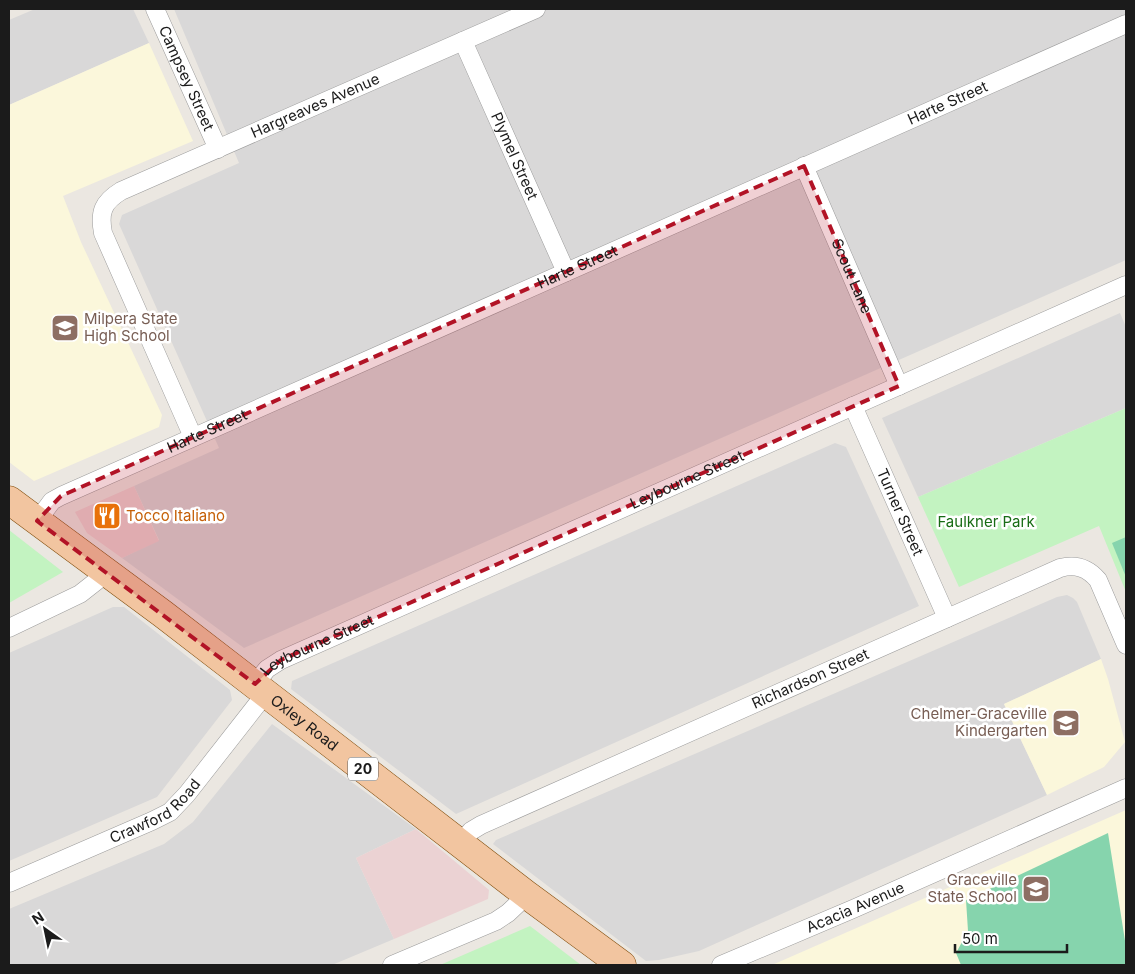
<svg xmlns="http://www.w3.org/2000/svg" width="1135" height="974" viewBox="0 0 1135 974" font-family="Inter,sans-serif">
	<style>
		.residential { fill: #d9d8d8 }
		.commercial { fill: #ebd2d3 }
		.education { fill: #fbf7db }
		.park { fill: #c3f3c1 }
		.pitch { fill: #86d4ad }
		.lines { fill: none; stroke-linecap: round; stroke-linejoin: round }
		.street-casing { stroke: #9c9c9c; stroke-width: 19 }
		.primary-casing { stroke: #834f0e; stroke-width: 29 }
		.street { stroke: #fff; stroke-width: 18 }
		.primary { stroke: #f2c5a0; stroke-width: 28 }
		.marked { fill: #b21326; fill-opacity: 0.2; stroke: #b21326; stroke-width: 4; stroke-dasharray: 10 6; stroke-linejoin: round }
		.labels { text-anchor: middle; stroke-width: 5; stroke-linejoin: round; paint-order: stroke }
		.shield { fill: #fff; stroke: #5f5f5f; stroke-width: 1 }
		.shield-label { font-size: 14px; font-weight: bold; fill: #1b1b1b }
		.street-label { font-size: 15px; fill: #1b1b1b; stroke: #fff }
		.education-label { font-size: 15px; fill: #785e54; stroke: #fff; text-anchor: end }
		.food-label { font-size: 15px; fill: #c56008; stroke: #fff; text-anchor: start }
		.park-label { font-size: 15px; fill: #186c15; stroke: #fff }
	</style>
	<rect width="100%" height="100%" fill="#ebe7e1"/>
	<g class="residential">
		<path d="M35,9H133L149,43L9,105V20Z"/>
		<path d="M174,9H1126V260L244,648L122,558L159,540L134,486L219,448L119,224L122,215L239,163Z"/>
		<path d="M1120,313L1126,327V408L918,497L882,418Z"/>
		<path d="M835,443L846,447L919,606L456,814L291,689L292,681Z"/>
		<path d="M1067,595L1073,598L1077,602L1101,659L1004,704L1047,795L699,951L659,960L646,961L493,844L496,840L1057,597Z"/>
		<path d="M113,607H124L230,690L232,700L157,797L9,861V653Z"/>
		<path d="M272,724L416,829L356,858L394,939L332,965H9V909L164,844L193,822Z"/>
	</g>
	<g class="commercial">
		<path d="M134,486L159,541L122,558L87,533L75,512Z"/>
		<path d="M416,829L489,890L488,899L394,939L356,858Z"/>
	</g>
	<g class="education">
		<path d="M149,43L193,141L63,196L81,242L162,415L159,427L34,481L9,462V105Z"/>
		<path d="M1101,659L1108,679L1125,742L1104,767L1047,795L1004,704Z"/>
		<path d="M1126,810V965H772Z"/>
	</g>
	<g class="park">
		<path d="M1126,408V592L1099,526L959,587L918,497Z"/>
		<path d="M9,530L63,572L9,603Z"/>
		<path d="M530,926L581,965H440Z"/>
	</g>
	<g class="pitch">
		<path d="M1126,537V577L1112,543Z"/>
		<path d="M1108,833L1126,947V965H961L956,953L968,931L966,900Z"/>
	</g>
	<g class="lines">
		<defs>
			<g id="street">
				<path id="s1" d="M155,9L218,149"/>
				<path id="s2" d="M463,41L566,272"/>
				<path id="s3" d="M804,166L899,386"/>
				<path id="s4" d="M853,406L947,618"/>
				<path id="s5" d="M193,437L103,233C99,212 103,202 121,191L536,9"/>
				<path id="s6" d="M37,521L52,501L61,496L1126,24"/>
				<path d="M9,628L80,594L108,572"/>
				<path id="s7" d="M255,684L267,669L281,660L1126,285"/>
				<path id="s8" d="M460,844L471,831L481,825L1060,568C1075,564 1087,567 1098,580L1126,645"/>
				<path id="s9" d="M9,883L152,821L170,812L187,794L266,693"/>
				<path d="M392,965L496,921L508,913L527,895"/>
				<path id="s10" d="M721,965L853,909L1126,788"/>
			</g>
			<g id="primary">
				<path id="s11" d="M9,500L163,614L527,895L622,965"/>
			</g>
		</defs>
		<use href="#street" class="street-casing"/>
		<use href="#primary" class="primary-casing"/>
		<use href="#street" class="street"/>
		<use href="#primary" class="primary"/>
	</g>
	<path class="marked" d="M804,166L899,386L281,660L255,684L37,521L61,496Z"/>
	<defs>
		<symbol id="school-square" viewBox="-11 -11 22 22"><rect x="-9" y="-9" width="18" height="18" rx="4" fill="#8d6e63" stroke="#fff"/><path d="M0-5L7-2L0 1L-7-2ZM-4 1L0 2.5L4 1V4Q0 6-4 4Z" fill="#fff"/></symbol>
		<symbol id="restaurant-square" viewBox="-11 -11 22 22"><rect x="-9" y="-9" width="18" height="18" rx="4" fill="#e8710a" stroke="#fff"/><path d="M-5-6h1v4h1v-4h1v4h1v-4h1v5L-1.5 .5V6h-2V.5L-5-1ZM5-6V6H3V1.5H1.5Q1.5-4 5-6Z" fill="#fff"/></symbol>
	</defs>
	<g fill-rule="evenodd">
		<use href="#school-square" x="49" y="312" width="32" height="32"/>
		<use href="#restaurant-square" x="91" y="500" width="32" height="32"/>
		<use href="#school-square" x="1050" y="707" width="32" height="32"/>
		<use href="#school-square" x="1020" y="873" width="32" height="32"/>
	</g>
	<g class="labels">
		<rect class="shield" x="348" y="757.5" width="30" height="23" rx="4"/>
		<g class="shield-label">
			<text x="363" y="774">20</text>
		</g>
		<g class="street-label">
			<text dy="5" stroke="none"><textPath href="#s1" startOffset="76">Campsey Street</textPath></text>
			<text dy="5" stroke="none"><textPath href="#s6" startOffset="1005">Harte Street</textPath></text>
			<text dy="5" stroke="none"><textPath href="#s5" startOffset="485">Hargreaves Avenue</textPath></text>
			<text dy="5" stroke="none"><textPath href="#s2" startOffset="126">Plymel Street</textPath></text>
			<text dy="5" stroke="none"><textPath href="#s6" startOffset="600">Harte Street</textPath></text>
			<text dy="5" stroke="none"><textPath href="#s3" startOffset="120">Scout Lane</textPath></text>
			<text dy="5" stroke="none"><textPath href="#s6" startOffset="195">Harte Street</textPath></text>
			<text dy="5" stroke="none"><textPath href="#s7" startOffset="480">Leybourne Street</textPath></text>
			<text dy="5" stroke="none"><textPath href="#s4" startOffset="116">Turner Street</textPath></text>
			<text dy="5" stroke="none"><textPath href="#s7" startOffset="75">Leybourne Street</textPath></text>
			<text dy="5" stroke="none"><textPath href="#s8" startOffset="389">Richardson Street</textPath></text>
			<text dy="5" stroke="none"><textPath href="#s11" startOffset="370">Oxley Road</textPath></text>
			<text dy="5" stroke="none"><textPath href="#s9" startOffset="164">Crawford Road</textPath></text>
			<text dy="5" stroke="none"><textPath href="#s10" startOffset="146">Acacia Avenue</textPath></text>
		</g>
		<g class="education-label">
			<text x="84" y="324" text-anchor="start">Milpera State<tspan x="84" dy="17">High School</tspan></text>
			<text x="1047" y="719">Chelmer-Graceville<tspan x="1047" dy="17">Kindergarten</tspan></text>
			<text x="1017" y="885">Graceville<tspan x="1017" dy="17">State School</tspan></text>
		</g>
		<g class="food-label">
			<text x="126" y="521">Tocco Italiano</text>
		</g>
		<g class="park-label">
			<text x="986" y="527">Faulkner Park</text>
		</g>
	</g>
	<rect width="1135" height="974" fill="none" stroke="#1b1b1b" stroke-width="20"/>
	<g transform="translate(45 929) rotate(327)" stroke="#ffffff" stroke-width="4" paint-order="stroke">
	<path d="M0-4L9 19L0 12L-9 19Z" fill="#1b1b1b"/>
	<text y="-8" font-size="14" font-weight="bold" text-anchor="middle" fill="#1b1b1b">N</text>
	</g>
	<path d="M955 944v8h112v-8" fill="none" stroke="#1b1b1b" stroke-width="2.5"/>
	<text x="962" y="944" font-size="15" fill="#1b1b1b" stroke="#ffffff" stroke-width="4" paint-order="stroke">50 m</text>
</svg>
